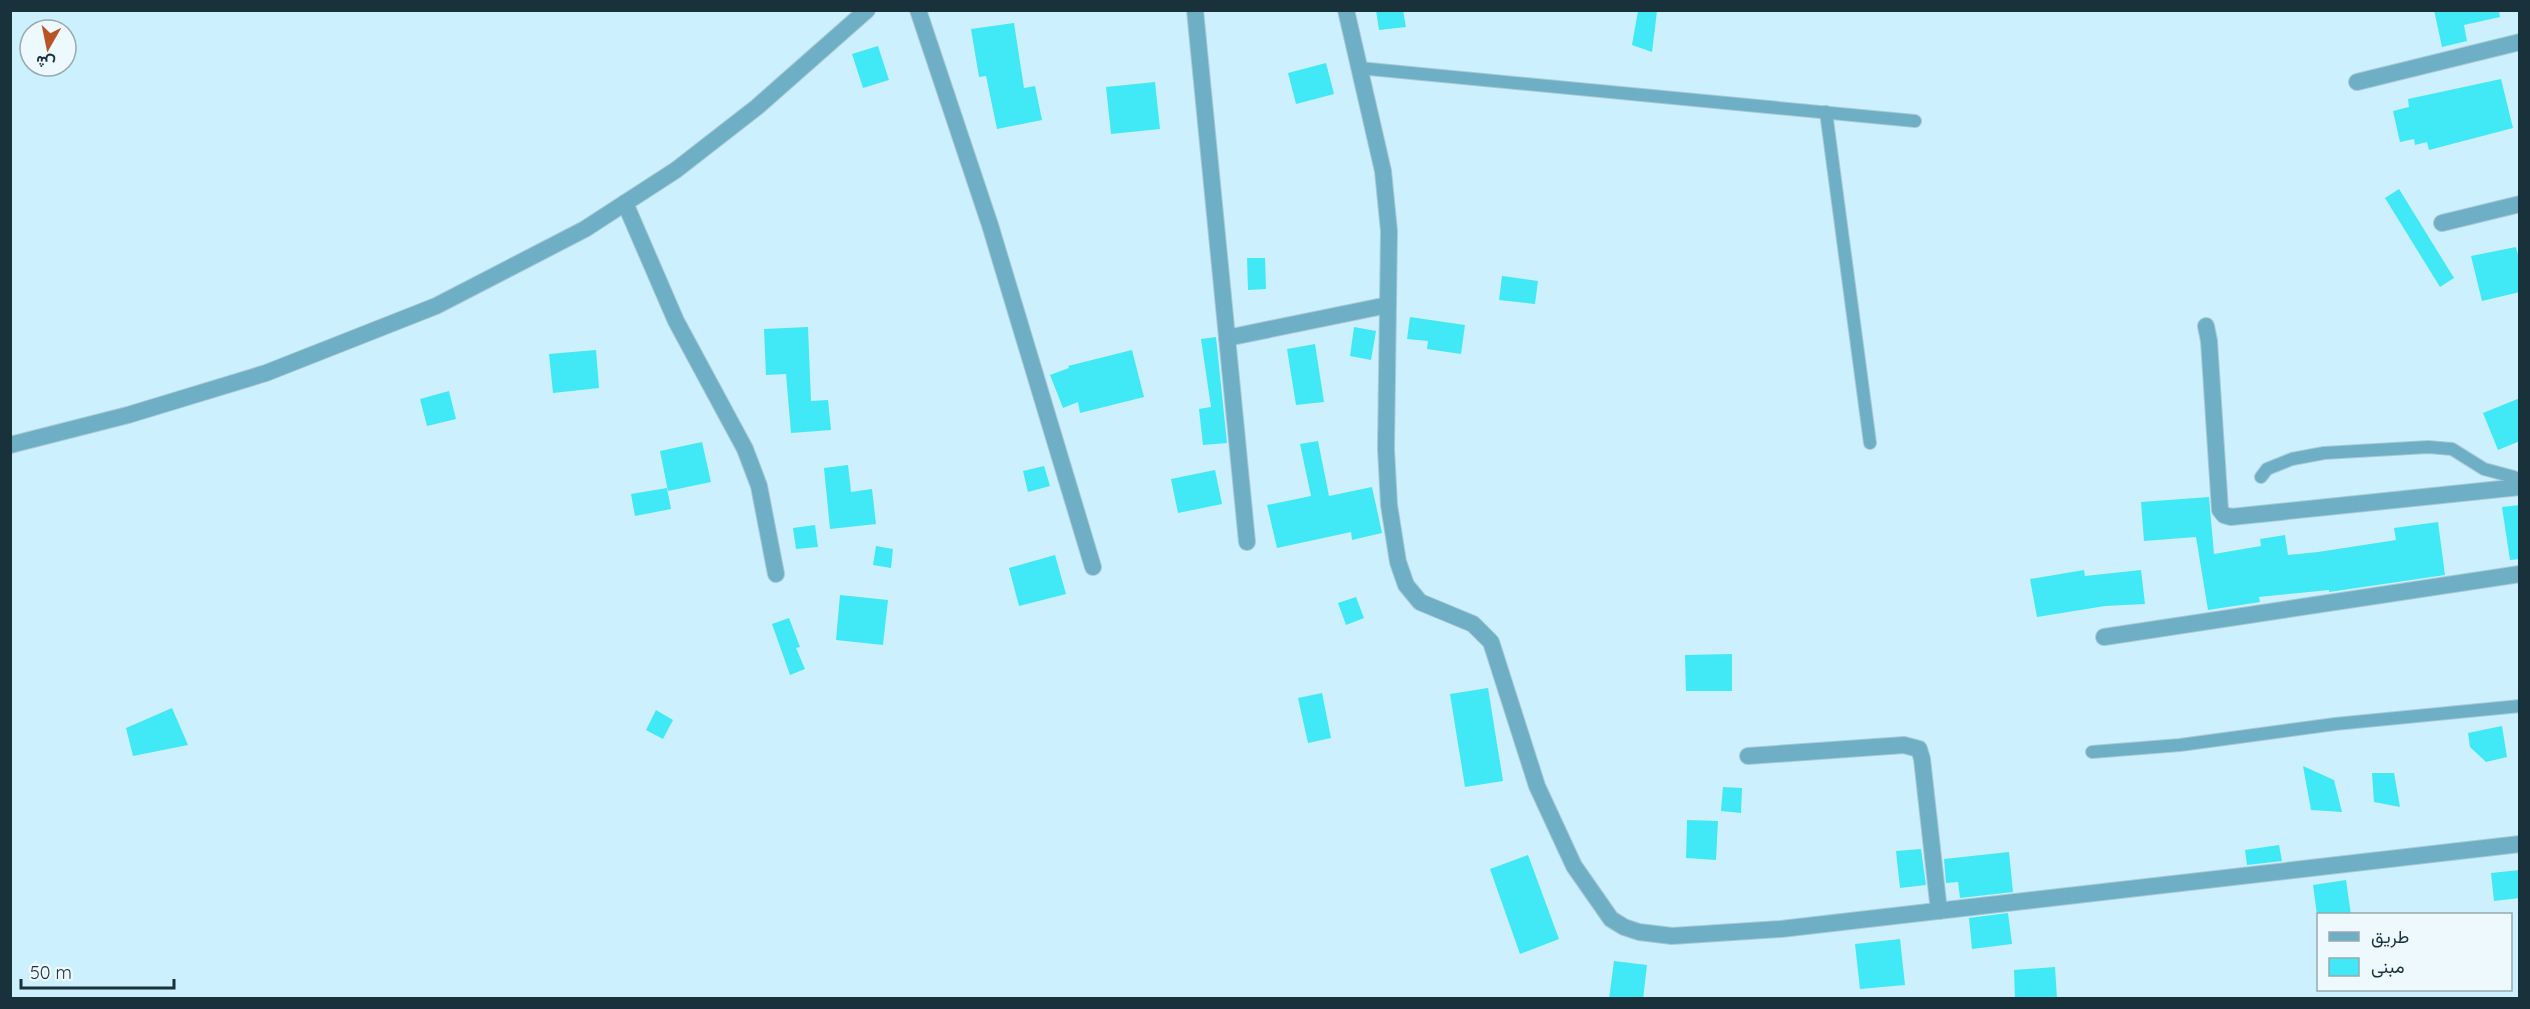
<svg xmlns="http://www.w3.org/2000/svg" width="2530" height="1009" viewBox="0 0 2530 1009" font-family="Quicksand,Vazirmatn,sans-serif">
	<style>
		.building { fill: #41e8f5 }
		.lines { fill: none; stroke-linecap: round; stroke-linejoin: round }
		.service-casing { stroke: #a8cad7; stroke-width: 14 }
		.minor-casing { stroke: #a8cad7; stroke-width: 18 }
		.service { stroke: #6eafc6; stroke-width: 12 }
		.minor { stroke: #6eafc6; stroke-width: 16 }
	</style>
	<rect width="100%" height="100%" fill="#ccf0fe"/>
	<g class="building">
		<path d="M1376,10H1403L1406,27L1379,30Z"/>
		<path d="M2434,10H2499L2500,17L2464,25L2467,41L2442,47Z"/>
		<path d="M1638,11H1657L1652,52L1632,45Z"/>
		<path d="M1014,23L1024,88L1035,86L1042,120L997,129L986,76L979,77L971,29Z"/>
		<path d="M878,46L889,80L863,88L852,54Z"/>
		<path d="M1326,63L1334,94L1296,104L1288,73Z"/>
		<path d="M2501,79L2513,128L2429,150L2427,142L2415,145L2414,139L2400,142L2393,111L2409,107L2408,99Z"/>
		<path d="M1155,82L1160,129L1111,134L1106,87Z"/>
		<path d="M2399,189L2454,278L2440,287L2385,198Z"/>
		<path d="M2516,247L2520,263V292L2482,301L2471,256Z"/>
		<path d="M1247,258H1265L1266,289L1248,290Z"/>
		<path d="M1502,276L1538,281L1535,304L1499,300Z"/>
		<path d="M1410,317L1465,325L1461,354L1427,349L1428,341L1407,339Z"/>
		<path d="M808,327L811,401L828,400L831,430L791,433L786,374L766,375L764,329Z"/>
		<path d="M1354,327L1376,331L1371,360L1350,356Z"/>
		<path d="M1216,337L1227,443L1203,445L1199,409L1211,407L1201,339Z"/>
		<path d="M1315,344L1324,402L1296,405L1287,349Z"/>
		<path d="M596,350L599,388L553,393L549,354Z"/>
		<path d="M1132,350L1144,397L1080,413L1078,402L1063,408L1050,375L1069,368L1068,366Z"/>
		<path d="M449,391L456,419L427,426L420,399Z"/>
		<path d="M2520,398V441L2498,450L2483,413Z"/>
		<path d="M1318,441L1329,496L1372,487L1382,533L1352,540L1351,532L1277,548L1267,505L1311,496L1300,444Z"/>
		<path d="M702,442L711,482L668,491L660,451Z"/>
		<path d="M848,465L851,492L872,489L876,524L830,529L824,468Z"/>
		<path d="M1044,466L1050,486L1028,492L1023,471Z"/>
		<path d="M1215,470L1222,504L1178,513L1171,479Z"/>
		<path d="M667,488L671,509L635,516L631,494Z"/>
		<path d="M2209,497L2214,554L2261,546L2260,539L2285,535L2288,555L2318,552L2396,540L2394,528L2438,522L2445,575L2329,592V590L2259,597L2260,602L2208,610L2196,537L2144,541L2141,502Z"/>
		<path d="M2520,505V559L2510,560L2502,507Z"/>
		<path d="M815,525L818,547L796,549L793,528Z"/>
		<path d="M876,546L893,549L891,568L873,565Z"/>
		<path d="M1055,555L1066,594L1019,606L1009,568Z"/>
		<path d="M2084,570L2085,576L2141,570L2145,604L2105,606L2037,617L2030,579Z"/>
		<path d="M840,595L888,600L883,645L836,640Z"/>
		<path d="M1356,597L1364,618L1346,625L1338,603Z"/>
		<path d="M789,618L800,647L796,648L805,669L790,675L772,624Z"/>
		<path d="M1732,654V691H1686L1685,655Z"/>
		<path d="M1488,688L1503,781L1465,787L1450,694Z"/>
		<path d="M1322,693L1331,738L1308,743L1298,698Z"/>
		<path d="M172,708L188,745L133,756L126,728Z"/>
		<path d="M656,710L673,720L663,739L646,730Z"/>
		<path d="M2502,726L2507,757L2486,762L2470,747L2468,733Z"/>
		<path d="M2303,766L2334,780L2342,812L2311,810Z"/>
		<path d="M2372,773H2394L2400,807L2374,802Z"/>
		<path d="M1723,787L1742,788L1741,813L1721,811Z"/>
		<path d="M1687,820L1718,821L1716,860L1686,858Z"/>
		<path d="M2279,845L2282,861L2247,865L2245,850Z"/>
		<path d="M1921,849L1926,885L1900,888L1896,851Z"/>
		<path d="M2009,852L2013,892L1960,898L1958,882L1946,883L1944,859Z"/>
		<path d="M1528,855L1559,939L1520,954L1490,869Z"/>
		<path d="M2520,870V898L2494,901L2491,873Z"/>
		<path d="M2346,880L2351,915H2317L2313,885Z"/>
		<path d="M2008,913L2012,944L1972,949L1969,918Z"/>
		<path d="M1900,939L1905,985L1860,989L1855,944Z"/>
		<path d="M1614,961L1647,965L1643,999H1609Z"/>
		<path d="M2055,967L2057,999H2015L2014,970Z"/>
	</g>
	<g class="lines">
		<defs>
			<g id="service">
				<path d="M1359,68L1915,121"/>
				<path d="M1826,112L1870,443"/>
				<path d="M2261,477L2267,469L2292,459L2324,453L2428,447L2452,449L2484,469L2514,477L2520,484"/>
				<path d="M2092,752L2180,745L2335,724L2520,706"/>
			</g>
			<g id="minor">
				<path d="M918,10L990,225L1093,567"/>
				<path d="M1195,10L1247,542"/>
				<path d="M1346,10L1383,171L1389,231L1386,449L1389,505L1398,562L1406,585L1420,602L1473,624L1491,642L1537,786L1574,866L1611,919L1624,927L1639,932L1672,936L1781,929L2520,844"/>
				<path d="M2357,82L2520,42"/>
				<path d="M625,203L676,321L745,449L759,486L776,574"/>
				<path d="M2442,223L2520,204"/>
				<path d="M2206,326L2209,341L2220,510L2224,515L2231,517L2520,487"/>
				<path d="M1227,338L1388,305"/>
				<path d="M10,445L128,415L266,373L436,306L585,229L676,170L757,107L867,10"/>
				<path d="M2104,637L2520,574"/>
				<path d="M1748,756L1904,745L1919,749L1922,759L1939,911"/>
			</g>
		</defs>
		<use href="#service" class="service-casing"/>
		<use href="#minor" class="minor-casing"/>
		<use href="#service" class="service"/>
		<use href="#minor" class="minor"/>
	</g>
	<rect width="2530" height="1009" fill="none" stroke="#18313a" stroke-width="24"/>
	<rect x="2317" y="913" width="195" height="78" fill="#edf9fd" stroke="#98a9af" stroke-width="1.5"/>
	<rect x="2329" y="932" width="30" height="9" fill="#6eafc6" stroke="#98a9af" stroke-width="1.5"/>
	<text x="2371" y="943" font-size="18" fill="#18313a">طريق</text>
	<rect x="2329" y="958" width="30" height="18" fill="#41e8f5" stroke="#98a9af" stroke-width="1.5"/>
	<text x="2371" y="973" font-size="18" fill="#18313a">مبنى</text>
	<g transform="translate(48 48) rotate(189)"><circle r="28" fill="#edf9fd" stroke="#98a9af" stroke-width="1.5"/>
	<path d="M0-4.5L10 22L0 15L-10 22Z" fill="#ba5427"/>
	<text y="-9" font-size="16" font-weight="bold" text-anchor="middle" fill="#18313a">ش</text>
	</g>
	<path d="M21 979v9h153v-9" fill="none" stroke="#18313a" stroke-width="3"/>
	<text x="30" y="979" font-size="18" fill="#18313a" stroke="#edf9fd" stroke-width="4.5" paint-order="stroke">50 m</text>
</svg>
